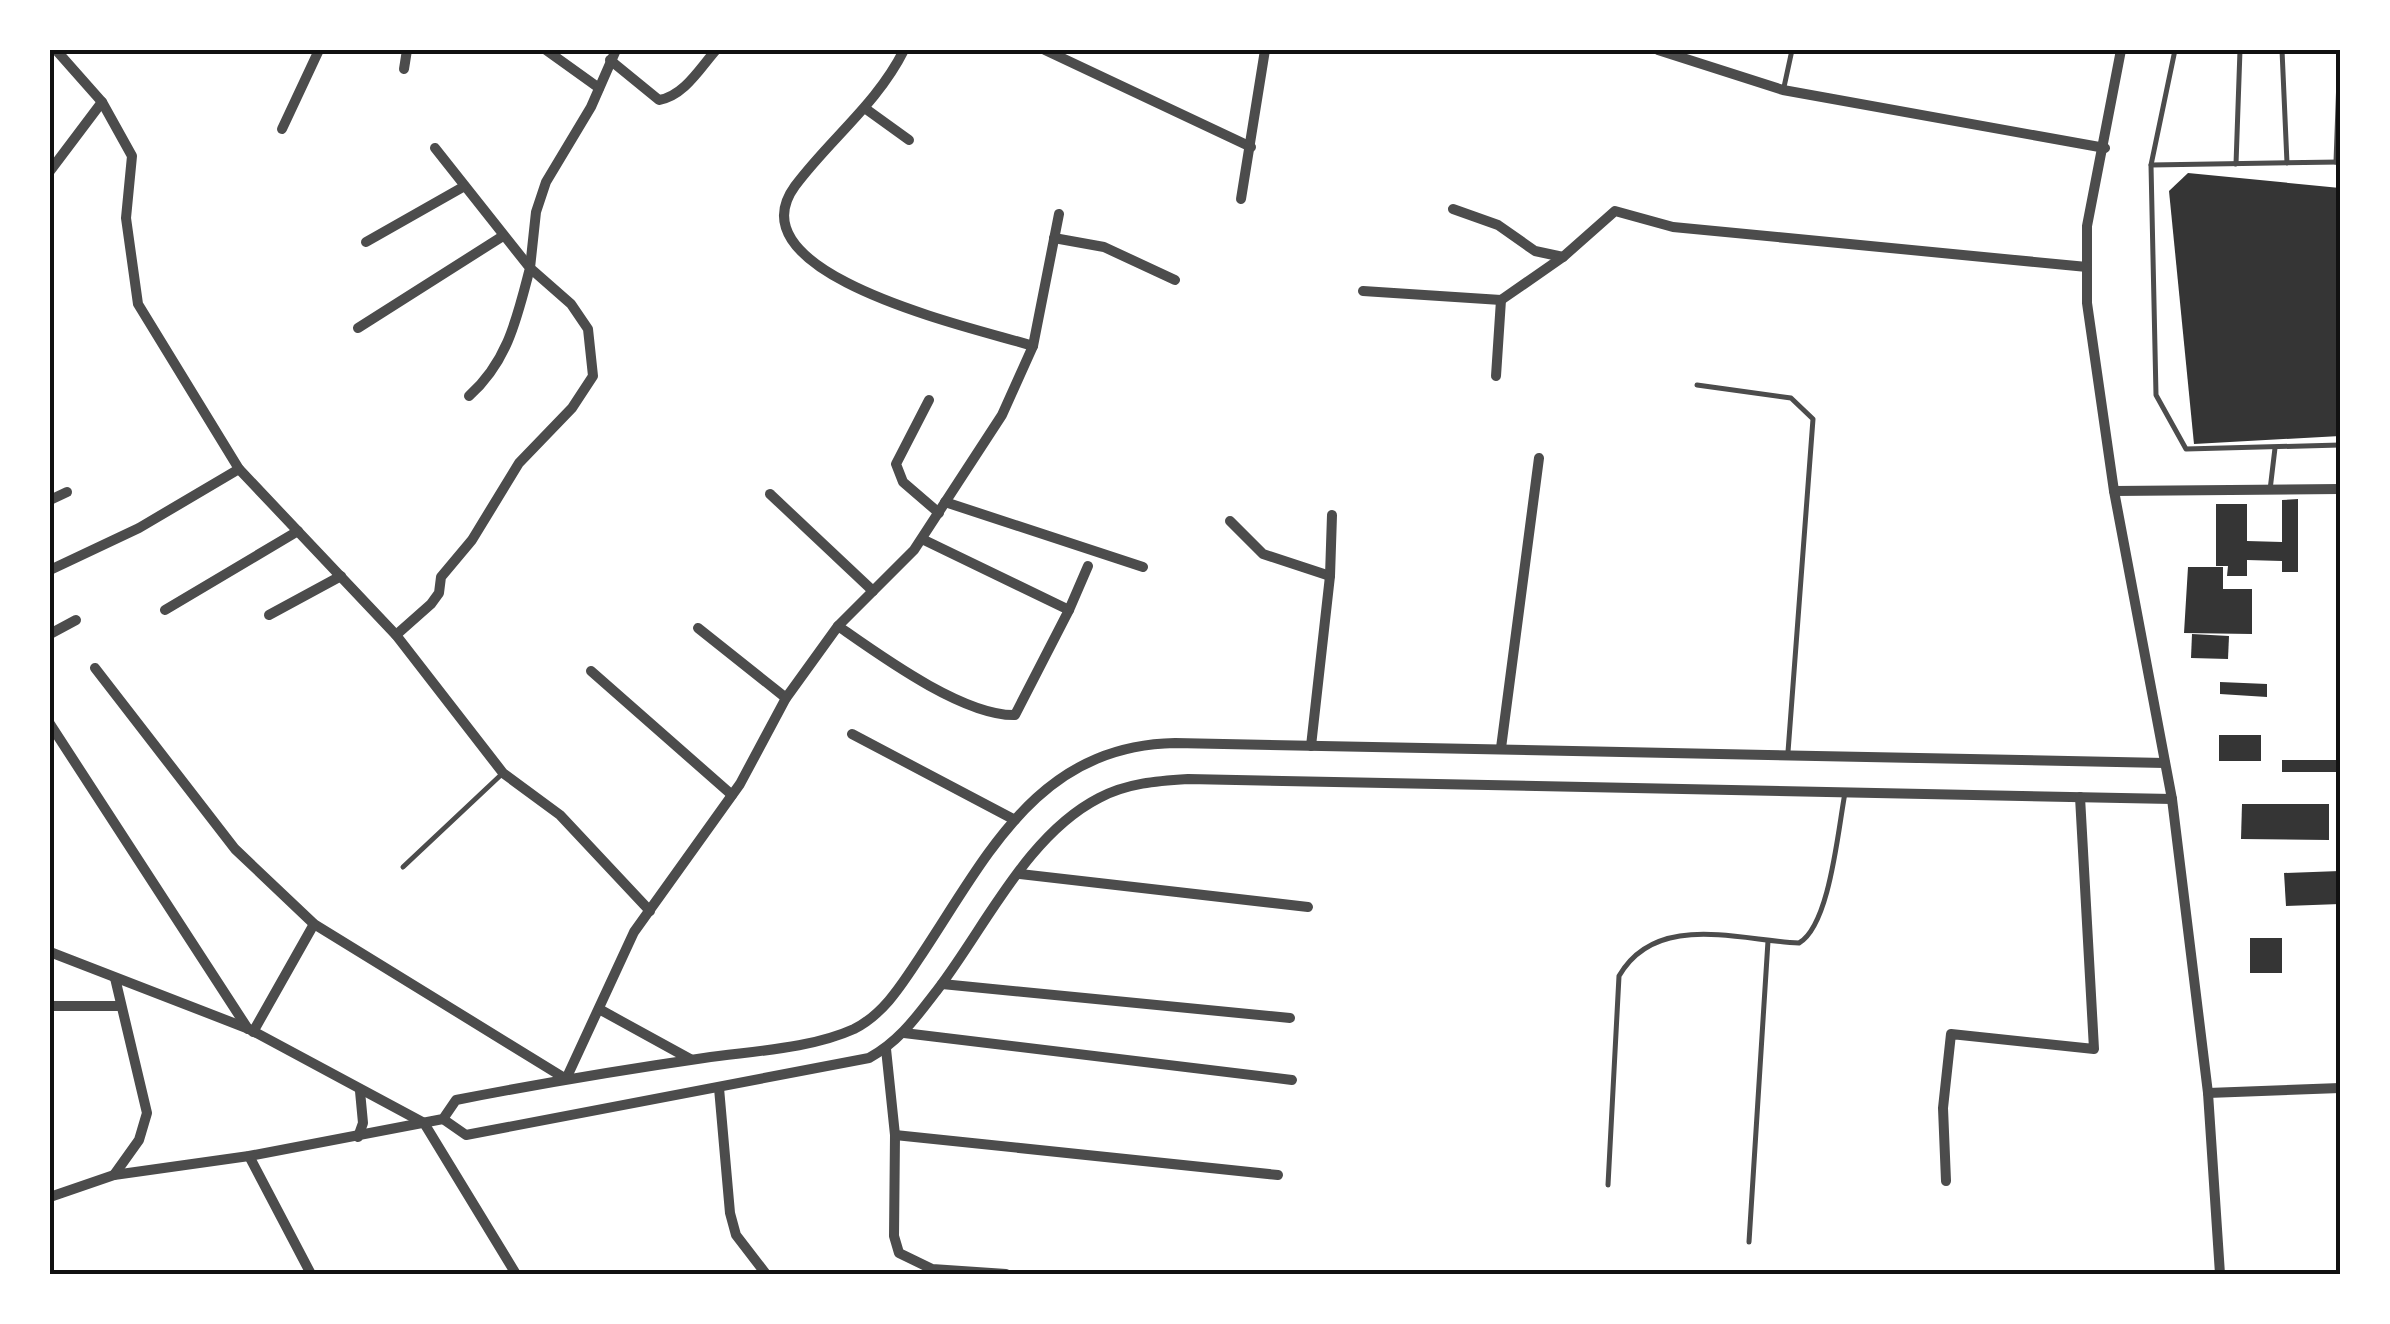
<svg xmlns="http://www.w3.org/2000/svg" width="2390" height="1324" viewBox="0 0 2390 1324" font-family="'Roboto Condensed',sans-serif">
	<style>
		.building { fill: #353535 }
		.lines { fill: none; stroke-linecap: round; stroke-linejoin: round }
		.service { stroke: #4c4c4c; stroke-width: 5 }
		.minor { stroke: #4c4c4c; stroke-width: 10 }
		.neatline { fill: none; stroke: #111; stroke-width: 4 }
	</style>
	<rect width="100%" height="100%" fill="#fff"/>
	<g class="building">
		<path d="M2188,173L2340,188V436L2194,444L2169,191Z"/>
		<path d="M2298,499V572H2282V561L2247,560V576H2227L2228,566H2216V504H2247V541L2282,542V500Z"/>
		<path d="M2188,567H2223V589H2252V634L2184,633Z"/>
		<path d="M2192,634L2229,636L2228,659L2191,658Z"/>
		<path d="M2220,682L2267,684V697L2220,694Z"/>
		<rect x="2219" y="735" width="42" height="26"/>
		<rect x="2282" y="760" width="58" height="12"/>
		<path d="M2242,804H2329V840L2241,839Z"/>
		<path d="M2340,871V904L2286,906L2284,873Z"/>
		<rect x="2250" y="938" width="32" height="35"/>
	</g>
	<g class="lines">
		<g class="service">
			<path d="M2175,50L2151,165L2156,395L2186,449L2340,445"/>
			<path d="M2282,50L2287,163"/>
			<path d="M1784,87L1792,50"/>
			<path d="M2336,162L2340,50"/>
			<path d="M2236,164L2240,50"/>
			<path d="M2151,165L2340,162"/>
			<path d="M1697,385L1791,398L1813,419L1788,752"/>
			<path d="M2270,490L2275,448"/>
			<path d="M403,867L503,773"/>
			<path d="M1608,1185L1619,976C1656,912 1737,940 1799,943C1830,925 1838,829 1845,793"/>
			<path d="M1749,1242L1768,941"/>
		</g>
		<g class="minor">
			<path d="M56,50L102,102L132,156L126,218L138,304L239,469L396,635L503,773L560,815L650,911"/>
			<path d="M546,50L599,88"/>
			<path d="M904,50C877,104 830,139 795,186C729,276 980,329 1033,346"/>
			<path d="M1045,50L1251,147"/>
			<path d="M1658,50L1783,90L2105,148"/>
			<path d="M2121,50L2087,226V303L2114,491L2172,799L2208,1093L2220,1274"/>
			<path d="M610,60L659,100C684,96 700,68 716,50"/>
			<path d="M404,69L407,50"/>
			<path d="M866,109L909,140"/>
			<path d="M282,129L319,50"/>
			<path d="M435,148L530,268C517,318 508,361 469,396"/>
			<path d="M50,171L102,102"/>
			<path d="M1241,199L1265,50"/>
			<path d="M1453,209L1498,225L1535,251L1563,257"/>
			<path d="M1054,238L1104,247L1175,280"/>
			<path d="M366,242L463,187"/>
			<path d="M1363,291L1501,300L1563,257L1615,211L1673,227L2087,267"/>
			<path d="M358,328L503,236"/>
			<path d="M1496,376L1501,300"/>
			<path d="M929,400L896,464L903,482L939,513"/>
			<path d="M2114,491L2340,489"/>
			<path d="M770,494L873,591"/>
			<path d="M50,500L67,492"/>
			<path d="M945,502L1143,567"/>
			<path d="M1230,521L1263,554L1330,576"/>
			<path d="M922,539L1069,610L1088,566"/>
			<path d="M50,570L139,528L239,469"/>
			<path d="M165,610L298,531"/>
			<path d="M269,615L341,576"/>
			<path d="M838,626C881,656 963,716 1015,715L1069,610"/>
			<path d="M698,628L786,698"/>
			<path d="M50,634L76,620"/>
			<path d="M396,635L431,604L439,593L441,577L472,540L519,463L572,408L593,376L588,329L571,304L530,268L536,212L546,182L591,107L616,50"/>
			<path d="M95,668L235,849L314,924L566,1079L634,932L740,784L786,698L838,626L914,550L1002,415L1033,346L1059,214"/>
			<path d="M591,671L732,795"/>
			<path d="M50,724L248,1029"/>
			<path d="M852,734L1015,820"/>
			<path d="M1311,746L1330,576L1332,515"/>
			<path d="M1501,748L1539,458"/>
			<path d="M1020,874L1308,907"/>
			<path d="M50,952L249,1029L424,1123L516,1274"/>
			<path d="M942,984L1290,1018"/>
			<path d="M50,1006H119"/>
			<path d="M599,1009L690,1059"/>
			<path d="M253,1032L314,924"/>
			<path d="M904,1033L1292,1080"/>
			<path d="M886,1049L895,1135L894,1236L899,1253L932,1269L1006,1274"/>
			<path d="M719,1088L730,1213L736,1235L766,1274"/>
			<path d="M2208,1093L2340,1088"/>
			<path d="M443,1119L466,1135L869,1058C900,1041 917,1016 938,989C986,926 1027,835 1099,798C1127,783 1157,781 1188,779L2172,799"/>
			<path d="M895,1135L1278,1175"/>
			<path d="M358,1137L363,1123L360,1091"/>
			<path d="M249,1156L311,1274"/>
			<path d="M114,1175L139,1140L147,1113L115,978"/>
			<path d="M1946,1181L1943,1108L1951,1034L2094,1049L2080,797"/>
			<path d="M50,1197L114,1175L249,1156L443,1119L456,1100C538,1084 621,1070 704,1058C752,1051 810,1049 854,1029C884,1014 902,984 920,957C988,855 1037,746 1175,743L2165,763"/>
		</g>
	</g>
	<rect width="2390" height="1324" fill="none" stroke="#ffffff" stroke-width="105"/>
	<rect x="52" y="52" width="2286" height="1220" class="neatline"/>
</svg>
